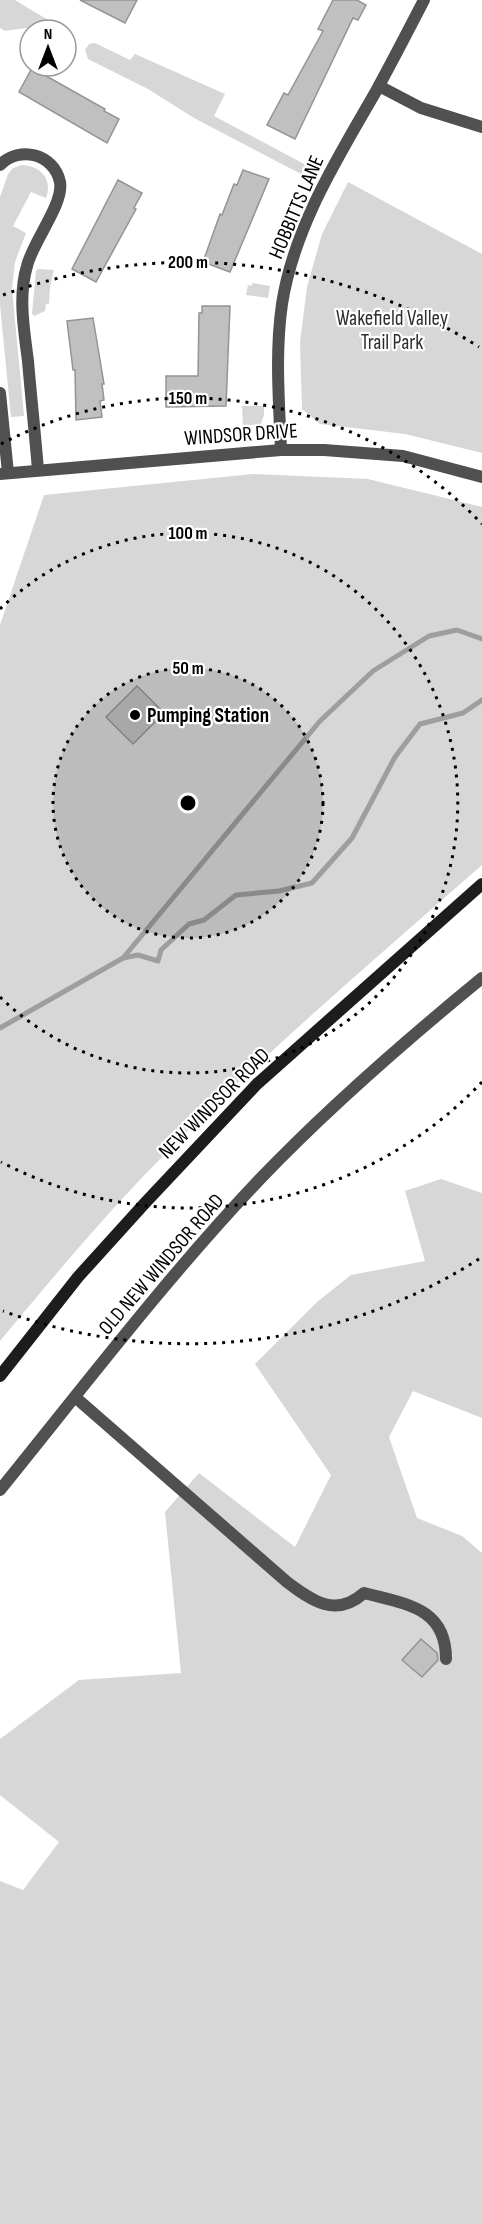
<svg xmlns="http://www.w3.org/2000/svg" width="482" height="2224" viewBox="0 0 482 2224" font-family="'Sofia Sans Condensed',sans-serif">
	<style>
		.green { fill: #d7d7d7 }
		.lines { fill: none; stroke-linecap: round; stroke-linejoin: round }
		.stream { stroke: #9e9e9e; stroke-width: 5 }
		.building { fill: #c0c0c0; stroke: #949494; stroke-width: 1.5 }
		.minor { stroke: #505050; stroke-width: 12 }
		.tertiary { stroke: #505050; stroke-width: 12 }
		.secondary { stroke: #1d1d1d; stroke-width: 12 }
		.ring { fill: none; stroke: #000; stroke-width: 3; stroke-dasharray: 3 6 }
		.poi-dot { fill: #000; stroke: #fff; stroke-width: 2 }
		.labels { text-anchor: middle; stroke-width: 4.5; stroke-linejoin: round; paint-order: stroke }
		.street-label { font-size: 21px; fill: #000; stroke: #fff }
		.park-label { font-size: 21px; fill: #2e2e2e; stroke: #fff }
		.poi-label { font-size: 21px; font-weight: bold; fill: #000; stroke: #fff; text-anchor: start }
		.centre { fill: #000; stroke: #fff; stroke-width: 3 }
		.ring-label { font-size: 18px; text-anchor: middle; font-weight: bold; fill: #000; stroke: #fff; stroke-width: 4.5; stroke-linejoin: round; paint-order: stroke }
	</style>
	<rect width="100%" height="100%" fill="#fff"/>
	<g class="green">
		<path d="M0,0H15L53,23V30L26,28L5,31L0,28Z"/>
		<path d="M95,43L130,60L135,54L225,94L214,116L306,165L301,174L194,118L148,89L88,59L85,50L89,44Z"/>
		<path d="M22,165C41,166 53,179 46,198L31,192L13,226L26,233L15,262L12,289L24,416L11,417L0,305V197L8,174L13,168Z"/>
		<path d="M348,182L482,254V453L405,434L320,424L302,409L300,342L307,287L322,234Z"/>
		<path d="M38,269L54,270L50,287L49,304H46L45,311L34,316L32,313L36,271Z"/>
		<path d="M252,283L270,286L268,298L246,295L248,285L252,286Z"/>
		<path d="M242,406H264V415L261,424L243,426Z"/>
		<path d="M253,474L368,479L482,507V865C376,958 268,1050 169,1150C109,1210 54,1276 0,1341V625L44,495Z"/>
		<path d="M441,1179L482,1193V1418L413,1391L389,1437L417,1518L462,1536L482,1553V2224H0V1881L23,1890L59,1842L0,1795V1739L79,1680L181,1673L165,1512L199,1473L295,1547L331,1475L255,1364L317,1302L351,1275L425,1261L405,1191Z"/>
	</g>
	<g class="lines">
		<g class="stream">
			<path d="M123,958L320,721L373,671L429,636L457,630L482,639"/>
			<path d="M0,1028L123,958L138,955L158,961L161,950L189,924L204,920L236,895L279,891L312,883L352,838L395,757L420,724L463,713L482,700"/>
		</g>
	</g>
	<g class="building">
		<path d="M80,0H137L125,23Z"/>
		<path d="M333,0H357L366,5L358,20L353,18L295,139L267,125L284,93L288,95L323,31L318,29Z"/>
		<path d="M32,68L105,109L104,111L119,119L107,143L19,92Z"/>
		<path d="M243,170L269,179L230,272L203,262L220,214L222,215L234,184L237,185Z"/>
		<path d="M118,180L142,193L134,208L136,209L96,282L72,269Z"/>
		<path d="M202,306H230L226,406L166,407V376H198L199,313H202Z"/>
		<path d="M93,318L104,384H102L104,400L100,401L102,417L76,420L75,370H73L67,321Z"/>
		<path d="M137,686L164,713L133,744L106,717Z"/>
		<path d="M421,1639L437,1653L438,1660L422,1677L402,1660Z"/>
	</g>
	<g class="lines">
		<g class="minor">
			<path d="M379,86L421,108L482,127"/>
			<path d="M0,165C20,145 54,154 60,182C64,204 33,241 27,266C18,296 24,330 28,361C31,397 35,433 38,470"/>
			<path d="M0,393L8,473"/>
			<path d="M281,450C279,401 275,352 282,304C294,227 337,159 375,93C392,62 408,31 424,0"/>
			<path d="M75,1397L287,1582C312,1601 336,1618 364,1593C405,1604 446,1607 446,1659"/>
		</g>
		<g class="tertiary">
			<path d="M0,474L281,450H324L403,456L482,477"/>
			<path d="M0,1490C85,1385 167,1277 260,1179C329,1107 405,1041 482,978"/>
		</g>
		<path class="secondary" d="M0,1376L78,1277L145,1203L257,1084L482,884"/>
	</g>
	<circle cx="188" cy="803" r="135" fill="#000" fill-opacity=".12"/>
	<g class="ring">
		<circle cx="188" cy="803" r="135"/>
		<path d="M0 609A270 270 0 1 1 0 997"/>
		<path d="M482 1082A405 405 0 0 1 1 1162M1 444A405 405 0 0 1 482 524"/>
		<path d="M479 1259A541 541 0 0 1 3 1311M3 295A541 541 0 0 1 479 347"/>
	</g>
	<circle class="poi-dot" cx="135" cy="715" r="6"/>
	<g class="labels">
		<g class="street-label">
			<text transform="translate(296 207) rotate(-67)" y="7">HOBBITTS LANE</text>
			<text transform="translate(241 434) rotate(-4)" y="7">WINDSOR DRIVE</text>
			<text transform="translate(214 1103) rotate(-45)" y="7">NEW WINDSOR ROAD</text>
			<text transform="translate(161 1264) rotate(-49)" y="7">OLD NEW WINDSOR ROAD</text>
		</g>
		<g class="park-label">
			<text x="392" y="325">Wakefield Valley<tspan x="392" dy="24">Trail Park</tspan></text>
		</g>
		<g class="poi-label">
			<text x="147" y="722">Pumping Station</text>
		</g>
	</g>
	<circle cx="188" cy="803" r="9" class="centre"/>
	<g class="ring-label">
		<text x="188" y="268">200 m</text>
		<text x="188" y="404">150 m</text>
		<text x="188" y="539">100 m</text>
		<text x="188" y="674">50 m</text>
	</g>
	<g transform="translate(48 48)"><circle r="28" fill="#ffffff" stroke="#999999" stroke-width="1.5"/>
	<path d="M0-4.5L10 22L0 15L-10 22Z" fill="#000000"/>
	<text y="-9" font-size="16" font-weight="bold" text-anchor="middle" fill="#000000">N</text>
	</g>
</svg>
